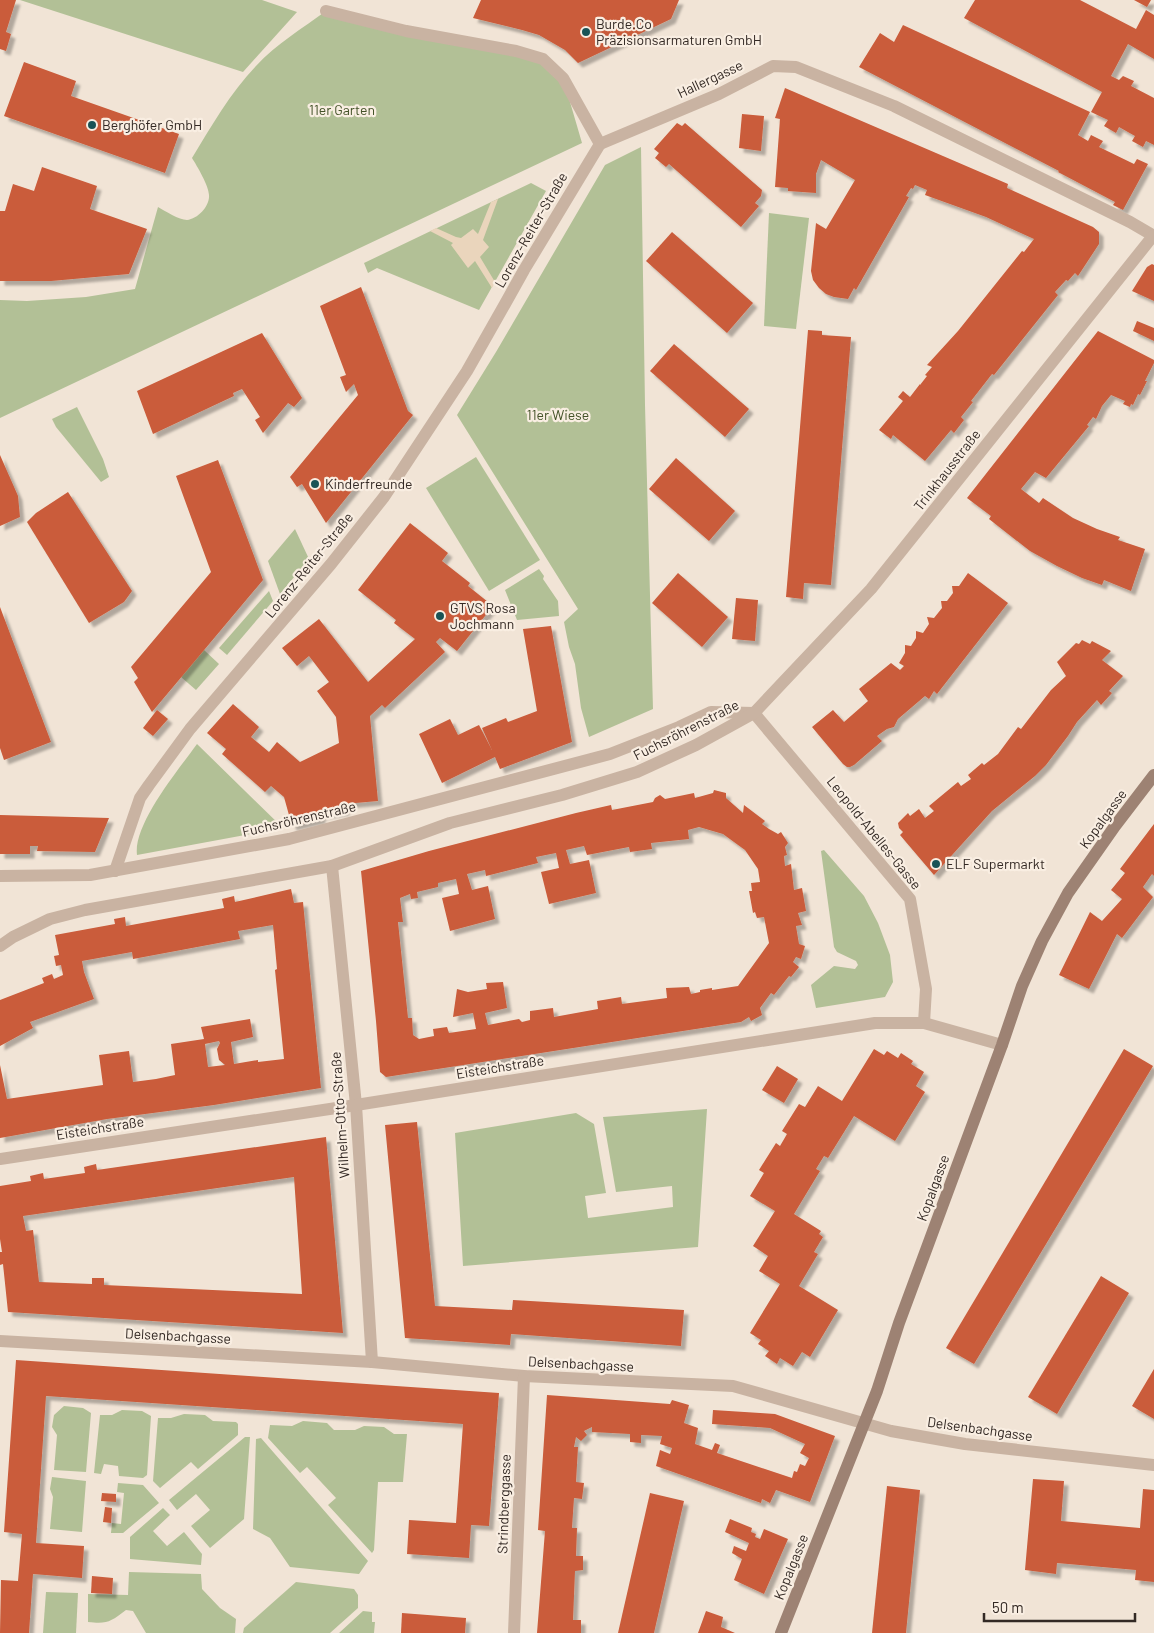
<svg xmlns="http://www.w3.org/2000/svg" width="1154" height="1633" viewBox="0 0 1154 1633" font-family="Barlow,sans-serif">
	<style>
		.green { fill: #b2c096 }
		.plaza { fill: #ead5bc }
		.building { fill: #ca5b3a; fill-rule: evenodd; filter: url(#shadow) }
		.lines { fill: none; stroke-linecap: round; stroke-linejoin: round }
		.street { stroke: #c9b3a2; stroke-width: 12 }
		.secondary { stroke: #9d8273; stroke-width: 12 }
		.poi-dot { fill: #195356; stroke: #f9eee2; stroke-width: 2 }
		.labels { text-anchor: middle; stroke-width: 4.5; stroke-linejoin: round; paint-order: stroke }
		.poi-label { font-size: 14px; fill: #332924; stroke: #f9eee2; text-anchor: start }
		.street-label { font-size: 14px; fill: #332924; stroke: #f9eee2 }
		.park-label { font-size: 14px; fill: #435228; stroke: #f9eee2 }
	</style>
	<defs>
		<filter id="shadow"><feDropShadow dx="4.5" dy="4.5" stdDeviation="1" flood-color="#0004"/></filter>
	</defs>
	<rect width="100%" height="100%" fill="#f1e4d6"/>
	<g class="green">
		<path d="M20,0H262L297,12L243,72Z"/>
		<path d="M326,11L543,59L563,78L582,143L0,418V300L27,301L86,297L135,289L158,207C165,211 179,220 187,220C198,219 210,206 209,195C209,186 197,166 192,158C211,127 230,93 256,66C276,44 303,28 326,11Z"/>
		<path d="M641,147L645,405L653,709L589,737L581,708L575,664L569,647L564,622L578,609L457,415L496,352L605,165Z"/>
		<path d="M531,183L546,191L479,310L377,268L368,273L364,263Z"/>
		<path d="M769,213L809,218L796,329L764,326Z"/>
		<path d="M77,407L103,459L109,477L101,482L56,427L52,419Z"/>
		<path d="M476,457L540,560L489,591L426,488Z"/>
		<path d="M295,529L309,559L280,594L268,561Z"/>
		<path d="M539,569L544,576L543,579L558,601L559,616L517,620L505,590Z"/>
		<path d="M269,591L273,601L227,655L219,648Z"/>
		<path d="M204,650L219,664L196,690L181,677Z"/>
		<path d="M197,744L283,828L137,855C133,824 179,769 197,744Z"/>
		<path d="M824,850L864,896L878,923L890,955L893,982L885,997L816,1008L811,985L834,966L855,969L858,965L856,961L837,952L834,947L821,851Z"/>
		<path d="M707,1109L698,1247L463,1266L455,1133L576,1113L594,1124L606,1193L585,1196L588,1218L673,1207L672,1186L616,1192L603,1117Z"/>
		<path d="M64,1406L83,1408L91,1413L86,1472L54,1470L57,1435L52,1427L54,1415Z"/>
		<path d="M122,1410L142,1411L151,1416L147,1475L143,1478L119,1476L118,1466L104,1464L101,1474L94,1473L100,1415H112Z"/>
		<path d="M184,1414L205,1415L213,1421L236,1422L238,1424V1435L198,1469L191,1462L160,1488L153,1481L158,1418H171Z"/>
		<path d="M303,1421L327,1423L334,1430H355L364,1426L384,1427L394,1434H407L403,1482H378L374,1550L372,1553L328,1505L336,1498L307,1467L300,1473L268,1438L270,1425L292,1426Z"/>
		<path d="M245,1437H250L244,1519L210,1548L191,1526L210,1510L196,1494L177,1510L169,1500Z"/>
		<path d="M261,1438L368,1561L359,1574L290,1567L270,1538L253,1529L256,1439Z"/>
		<path d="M52,1477L86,1481L82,1532L50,1529L53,1497L50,1489Z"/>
		<path d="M118,1483L143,1485L159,1503L123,1533H111L112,1523L121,1524L124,1493L117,1492Z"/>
		<path d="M163,1508L170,1515L153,1531L167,1546L184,1532L202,1554L201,1565L130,1559V1537Z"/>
		<path d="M129,1572L201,1574L202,1589L220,1608L236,1619L235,1633H146L133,1611L126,1610C110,1622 108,1624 88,1622V1594L128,1595Z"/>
		<path d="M296,1582L354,1589L358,1595V1608L330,1633H243L244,1628Z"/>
		<path d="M46,1592L78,1593L76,1633H43Z"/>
		<path d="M363,1611L372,1612V1622H375L374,1633H339Z"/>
	</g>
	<path class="plaza" d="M498,199L483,240L489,247L480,257L495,282L492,288L475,261L468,268L451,245L453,243L430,231L436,228L456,237L461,238L473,229L478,234L491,202Z"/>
	<g class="building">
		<path d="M0,0H16L6,32L11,34L6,51L0,49Z"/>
		<path d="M481,0H679L671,19L578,63L565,50L539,35L522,30L473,18Z"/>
		<path d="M975,0H1080L1136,29L1146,10L1154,15V59L1128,44L1111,76L1119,80L1123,76L1134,81L1131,86L1154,98V145L1146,141L1143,147L1132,141L1135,136L1119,127L1116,133L1104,126L1108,120L1091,112L1102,92L964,18Z"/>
		<path d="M1134,0H1151L1147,7Z"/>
		<path d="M903,25L1090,112L1078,135L1088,141L1091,135L1103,141L1099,147L1134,164L1137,159L1148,164L1123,210L1113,205L1115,202L1058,172L1059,171L859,67L880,33L894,42Z"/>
		<path d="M24,62L76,81L71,96L179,134L165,173L4,116Z"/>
		<path d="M785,88L1008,184L1007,188L1093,227L1099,232V244L1078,276L1075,273L1068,281L1066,280L1055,292L1058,295L994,375L992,374L971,401L973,402L961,417L964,420L954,433L951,430L925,461L893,435L891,439L879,430L903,401L898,397L903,391L910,397L920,384V385L927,376L925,375L932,367L927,365L958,331L1022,251L1024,252L1034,239L986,217L925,195L927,190L915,185L913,189L911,188L906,196L909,197L856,290L854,288L848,299L834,297L826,294L819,288L813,280L811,271L816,223L826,229L855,180L821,160L816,174V193L788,191V188L775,187L780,119L775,118Z"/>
		<path d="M742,114L764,116L761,151L739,148Z"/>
		<path d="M677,123L682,126L685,123L762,190L761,196L755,203L759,206L741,227L669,164L666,167L655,158L659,153L654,149Z"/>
		<path d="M42,167L97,186L90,209L147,229L129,274L51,281H0V211H5L13,184L34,191Z"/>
		<path d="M672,232L753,303L727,333L646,261Z"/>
		<path d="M1152,264L1154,265V301L1132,291L1147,267Z"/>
		<path d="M361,287L408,411L413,415L326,523L302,484L297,487L290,477L358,395L354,384L346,392L340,377L346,375L320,306Z"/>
		<path d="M1137,321L1154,328V341L1133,331Z"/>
		<path d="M808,330L822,331V335L851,337L831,585L804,583L803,599L786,597Z"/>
		<path d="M1098,331L1154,360V363L1145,381H1147L1140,395L1138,394L1133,405L1131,404L1130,407L1123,404L1125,401L1111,395L1102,406L1096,419L1093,417L1087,425L1089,426L1046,478L1035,472L1021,489L1039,503L1043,498L1073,518L1097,529L1120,537L1118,540L1145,549L1131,591L1104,580L1102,585L1082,578L1057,566L1030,551L989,519L991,516L967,498Z"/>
		<path d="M262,333L302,398L294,407L288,403L263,433L255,420L260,417L242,389L233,393L234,396L153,434L137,391Z"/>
		<path d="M674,344L749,409L725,437L650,371Z"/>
		<path d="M0,455L18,496L20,517L0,526Z"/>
		<path d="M676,458L735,511L709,541L649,489Z"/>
		<path d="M218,460L263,580L152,712L134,682L138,678L131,667L211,572L176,476Z"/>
		<path d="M68,492L132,591L124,602L89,623L27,522L36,513Z"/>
		<path d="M410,523L448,553L442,561L470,583L468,586L493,606L457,651L440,638L436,642L445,652L385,708L382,705L370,716L378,801L344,804L345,811L321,815V819L292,826L284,797L271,786L265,792L222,754L226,749L207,733L233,704L259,727L251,737L269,752L277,742L300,762L339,743L336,717L317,691L329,682L309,656L297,666L282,648L319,619L368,682L415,639L394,623L396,620L358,590Z"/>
		<path d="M678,573L728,617L702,647L652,603Z"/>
		<path d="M968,573L1008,603L937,694L934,691L929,699L925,696L898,719L894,727L887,729L877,736L882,741L854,765L850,767H847L843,764L812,727L833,710L844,722L868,701L859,689L891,663L900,670L904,666L899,663L905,653V645L911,646L916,638V631L923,633L929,624L927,617L934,618L942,608L941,601H947L953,593L952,586H959Z"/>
		<path d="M736,598L758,600L755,641L732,639Z"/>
		<path d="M0,607L51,742L4,760L0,748Z"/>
		<path d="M551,626L572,742L500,769L495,757L442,783L419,734L450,719L458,735L479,725L492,750L482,728L506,718L508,722L537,711L523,629Z"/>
		<path d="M1082,640L1090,644L1092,641L1111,651L1102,660L1123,676L1109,691L1112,693L1101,705L1097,700L1077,722L1068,736L1046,765L1035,776L992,811L934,875L900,835L903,832L899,828L898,823L908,813L910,816L919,809L925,818L934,811L929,806L958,782L961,786L971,779L968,775L982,763L984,765L998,754L1018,727L1021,729L1051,690L1066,676L1057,662L1076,643L1079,644Z"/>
		<path d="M157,710L168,719L153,736L143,728Z"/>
		<path d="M714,790L726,793V798L743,813L744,805L765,821L762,824L769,829L778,834L781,832L788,843L785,847L787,855L784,856L785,866L791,864L794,890L802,888L806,911L798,913L802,925L796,926L799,944L805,946L801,959L796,957L793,962L799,967L791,977L789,976L774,995L771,993L760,1008L762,1015L751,1021L749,1017L741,1022L386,1077L380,1072L376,1021L361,871L429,851L576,813L611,805L612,810L653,802L655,798L660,795L665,799L694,793L695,798L713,793ZM699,827L723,834L745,850L758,869L760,882L751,883L752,891H749L753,913L755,912L757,918L764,917L769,943L738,986L712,990V988L700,990V992L691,994L689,987L666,988L667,998L622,1004L621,997L597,1001L598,1009L554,1017L553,1008L530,1011V1020L522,1022L519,1019L488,1025L485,1013L507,1008L503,982L486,983L487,989L468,992L457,989L453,1017L473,1013L476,1029L449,1033L447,1027L433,1029L434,1036L419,1039L413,1035L412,1018H408L398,922H403L400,898L410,894L411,899L418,898L417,892L438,887V883L456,879L459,894L442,898L450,931L495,919L488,886L472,890L467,874L485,870L486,876L538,863L536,857L556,853L559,868L541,872L549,904L596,893L589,860L570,864L566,850L584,846L587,855L629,847L630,852L652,849L651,843L689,839L688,830Z"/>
		<path d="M0,815L38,816L109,818L95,852L37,851L38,846H30V854H0Z"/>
		<path d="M1154,824V876L1152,874L1143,887L1153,897L1122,938L1117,934L1089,989L1059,975L1090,912L1102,921L1122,899L1111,890L1125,873L1120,869Z"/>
		<path d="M291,889L294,903L303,902L321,1088L214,1105L107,1119L0,1138V1065L7,1099L103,1085L99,1055L129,1051L133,1082L156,1079L175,1075L171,1044L204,1039L201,1027L250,1019L253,1037L231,1042L234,1064L258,1060V1062L284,1059L275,970L277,969L273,925L238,931L240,939L133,959L132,952L82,961L84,972L94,999L30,1022L33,1028L0,1046V1000L44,983L42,978L52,974L54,979L63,975L61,965L56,966L54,956L59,955L55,935L115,924L114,919L125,917L126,926L224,908L222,899L234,896L235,902ZM219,1041L220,1043L217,1049L219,1060L225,1065L208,1067L205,1044Z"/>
		<path d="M874,1049L884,1055L887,1051L898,1058L901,1053L913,1061L911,1064L924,1072L916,1086L925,1092L895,1141L854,1116L828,1158L824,1156L816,1169L820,1171L794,1214L821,1231L819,1234L823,1237L814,1252L818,1254L799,1286L838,1310L810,1357L802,1352L793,1366L780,1358L777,1364L765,1356L769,1351L758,1344L761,1340L750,1333L780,1284L759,1271L768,1256L753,1246L775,1211L750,1196L764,1173L759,1170L776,1143L780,1146L787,1134L782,1131L799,1104L805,1107L818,1086L842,1101Z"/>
		<path d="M1124,1049L1153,1066L974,1364L946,1348Z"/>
		<path d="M777,1066L798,1079L784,1103L762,1090Z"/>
		<path d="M417,1122L435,1306L512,1310L513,1300L684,1310L681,1346L511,1334L510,1345L405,1338L385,1125Z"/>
		<path d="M326,1137L343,1333L8,1312L3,1264L0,1265V1252H2L0,1239V1186L31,1181L30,1176L43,1173L44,1179L85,1173L84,1167L96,1164L97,1170ZM294,1177L302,1294L104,1285V1278H92V1284L39,1282L33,1230L26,1231L23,1216Z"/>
		<path d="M1101,1276L1129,1293L1057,1414L1028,1397Z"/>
		<path d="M16,1360L499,1393L489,1526L471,1525L469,1558L407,1554L409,1520L456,1523L463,1424L46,1396L36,1543L84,1546L82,1578L33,1574L29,1633H0L1,1580L18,1581L22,1534L4,1532Z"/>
		<path d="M1154,1369V1419L1132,1406Z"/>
		<path d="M547,1395L670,1404L672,1400L689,1405L684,1423L698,1428L695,1444L712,1450L715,1443L720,1445L717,1453L792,1478L794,1471L797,1472L800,1464L805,1466L809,1458L800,1453L805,1444L770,1428L712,1424L713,1410L775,1414L835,1436L810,1502L776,1490L770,1503L762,1499L761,1503L656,1466L660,1450L670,1454L672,1448L660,1444L662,1436L641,1435V1443L630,1442V1434L592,1432V1427L584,1431L587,1435L581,1441L576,1437L574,1447H578L576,1482L584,1483L582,1499L574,1498L572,1528H577L576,1556H583V1570L575,1571L573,1620H581V1633H537L545,1531L538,1530Z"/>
		<path d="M1033,1479L1064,1481L1061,1521L1140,1528L1143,1489L1154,1490V1582L1135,1580L1136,1570L1057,1563L1056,1574L1025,1570Z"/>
		<path d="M887,1486L920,1490L906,1633H872Z"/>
		<path d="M102,1493L116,1494V1502L101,1501Z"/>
		<path d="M650,1493L684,1501L654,1633H618Z"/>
		<path d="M105,1507L112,1508L111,1523L103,1522Z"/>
		<path d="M730,1519L752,1528L751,1532L756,1534L755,1537L760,1539L764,1529L788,1539L764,1594L734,1580L742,1559L732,1553L734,1546L746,1551L749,1543L725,1532Z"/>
		<path d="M92,1576L113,1578L112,1594L91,1593Z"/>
		<path d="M706,1611L723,1617L721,1627L735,1633H698Z"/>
		<path d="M402,1613L466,1618L465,1633H401Z"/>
	</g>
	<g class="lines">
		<g class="street">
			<path d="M326,11L406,31L516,51L543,59L563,78L600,144L719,94L773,66L796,67L894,106L1130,222L1154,236"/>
			<path d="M754,713L910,899L926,989L924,1023"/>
			<path d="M332,866L356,1105L372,1362"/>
			<path d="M115,871L140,798L149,785L190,729L331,564L384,497L467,371L505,304L524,270L600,144"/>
			<path d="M0,876L90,875L289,839L610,754L679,727L711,712L754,713"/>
			<path d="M0,946L13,937L50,919L85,910L332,866L450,823L562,795L637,772L696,745L754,713L871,589L1153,236"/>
			<path d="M0,1159L356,1105L875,1023H924L1002,1045"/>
			<path d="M0,1341L372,1362L524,1376L733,1386L891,1431L965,1444L1154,1465"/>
			<path d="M514,1633L524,1376"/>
		</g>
		<path class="secondary" d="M781,1633L877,1391L899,1323L1002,1045L1022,986L1042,941L1068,893L1115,826L1154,775"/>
	</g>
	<g class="poi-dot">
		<circle cx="586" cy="32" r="5"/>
		<circle cx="92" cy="125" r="5"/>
		<circle cx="315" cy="484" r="5"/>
		<circle cx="440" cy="616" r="5"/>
		<circle cx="936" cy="864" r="5"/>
	</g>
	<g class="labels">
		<g class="poi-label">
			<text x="596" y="29">Burde.Co<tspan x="596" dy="16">Präzisionsarmaturen GmbH</tspan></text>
			<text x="102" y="130">Berghöfer GmbH</text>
			<text x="325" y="489">Kinderfreunde</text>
			<text x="450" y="613">GTVS Rosa<tspan x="450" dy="16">Jochmann</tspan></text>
			<text x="946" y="869">ELF Supermarkt</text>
		</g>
		<g class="street-label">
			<text transform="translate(710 79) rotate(-25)" y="5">Hallergasse</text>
			<text transform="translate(531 230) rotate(-60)" y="5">Lorenz-Reiter-Straße</text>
			<text transform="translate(947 470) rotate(-52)" y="5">Trinkhausstraße</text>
			<text transform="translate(309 565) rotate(-51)" y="5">Lorenz-Reiter-Straße</text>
			<text transform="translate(686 730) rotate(-27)" y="5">Fuchsröhrenstraße</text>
			<text transform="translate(299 819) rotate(-13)" y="5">Fuchsröhrenstraße</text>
			<text transform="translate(1103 819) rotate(-54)" y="5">Kopalgasse</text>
			<text transform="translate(874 833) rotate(51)" y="5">Leopold-Abelles-Gasse</text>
			<text transform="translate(500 1067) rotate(-9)" y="5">Eisteichstraße</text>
			<text transform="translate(340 1115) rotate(-94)" y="5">Wilhelm-Otto-Straße</text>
			<text transform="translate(100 1128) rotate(-9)" y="5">Eisteichstraße</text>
			<text transform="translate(933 1188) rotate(-70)" y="5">Kopalgasse</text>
			<text transform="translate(178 1336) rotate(3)" y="5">Delsenbachgasse</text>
			<text transform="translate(581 1364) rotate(3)" y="5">Delsenbachgasse</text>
			<text transform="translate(980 1429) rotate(8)" y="5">Delsenbachgasse</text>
			<text transform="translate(504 1504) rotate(-88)" y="5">Strindberggasse</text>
			<text transform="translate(791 1567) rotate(-68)" y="5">Kopalgasse</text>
		</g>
		<g class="park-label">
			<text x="342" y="115">11er Garten</text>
			<text x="558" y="420">11er Wiese</text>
		</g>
	</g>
	<path d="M984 1613v8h151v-8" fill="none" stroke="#332924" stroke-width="2.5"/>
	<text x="992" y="1613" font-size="15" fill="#332924" stroke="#f9eee2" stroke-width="4" paint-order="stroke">50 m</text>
</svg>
